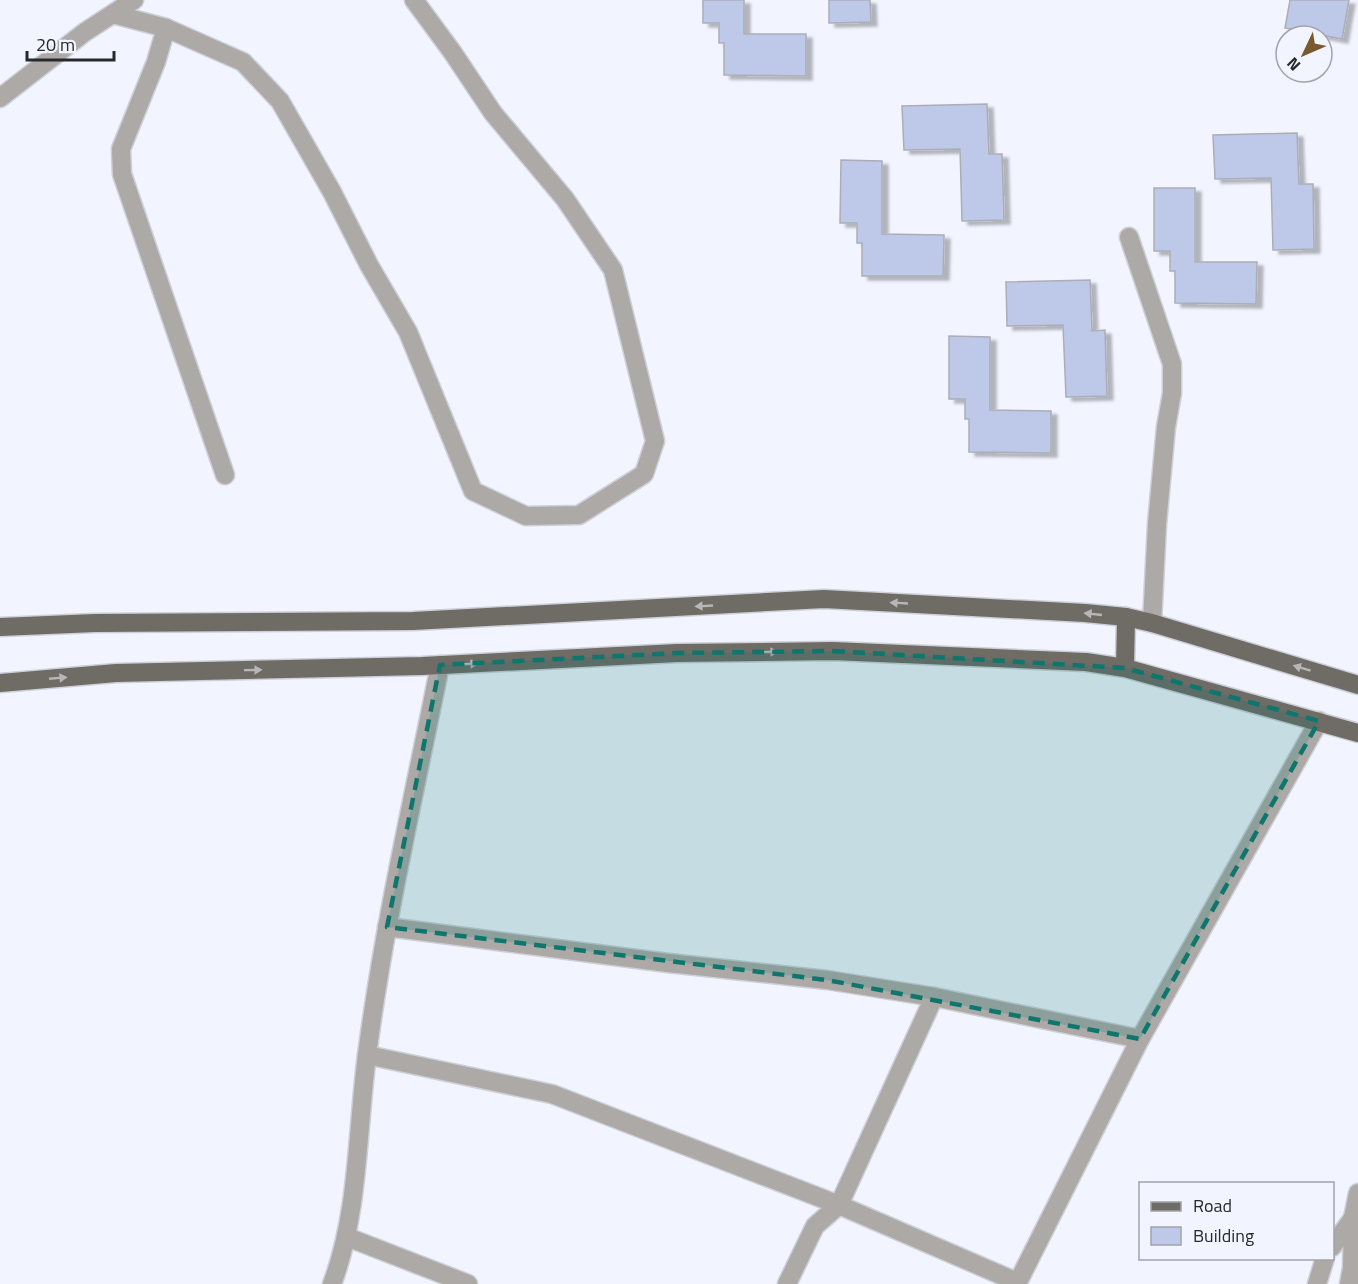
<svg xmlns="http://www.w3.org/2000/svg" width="1358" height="1284" viewBox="0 0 1358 1284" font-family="'Titillium Web',sans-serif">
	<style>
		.building { fill: #bec9e9; stroke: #abaeb7; stroke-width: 1.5; filter: url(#shadow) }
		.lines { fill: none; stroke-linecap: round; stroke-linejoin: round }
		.street-casing { stroke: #ced0d9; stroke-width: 21 }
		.primary-casing { stroke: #ced0d9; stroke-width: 21 }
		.street { stroke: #aca9a6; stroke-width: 18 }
		.primary { stroke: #6f6b65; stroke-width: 18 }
		.oneway { fill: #b7b7ba }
		.marked { fill: #0f766e; fill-opacity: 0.2; stroke: #0f766e; stroke-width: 4.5; stroke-dasharray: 12 8; stroke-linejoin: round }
	</style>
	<defs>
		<filter id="shadow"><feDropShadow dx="6" dy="4" stdDeviation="1.5" flood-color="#0004"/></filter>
	</defs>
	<rect width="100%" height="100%" fill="#f2f5ff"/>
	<g class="building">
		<path d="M703,0H744V34H806V76L724,75V43H719V23H703Z"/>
		<path d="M829,0H870L871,22L829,23Z"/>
		<path d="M1290,0H1349L1342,39L1285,28Z"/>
		<path d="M987,104L989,154H1002L1004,220L962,221L960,149L904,150L902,106Z"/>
		<path d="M1297,133L1299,184H1313L1314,249L1273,250L1271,178L1215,179L1213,135Z"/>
		<path d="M841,160L882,161V234L944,235L943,276H862V243H857V223H840Z"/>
		<path d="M1154,188H1195V262H1257L1256,304L1175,303V271H1170V251H1154Z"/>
		<path d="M1090,280L1092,331L1105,330L1107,396L1066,397L1063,325L1007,326L1006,282Z"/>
		<path d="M949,336L990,337V410L1051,411V453L969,452V419H965V399H949Z"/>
	</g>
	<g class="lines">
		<defs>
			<g id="street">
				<path d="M113,14L166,28L243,62L280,101L332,192L369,265L408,332L473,491L526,516L579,515L644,474L655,441L613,270L565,199L493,113L453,53L414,0"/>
				<path d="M166,28L156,62L121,149L122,174L225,475"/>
				<path d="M0,98L85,32L134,0"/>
				<path d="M1129,237L1172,364V393L1166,427L1157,524L1152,623"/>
				<path d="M387,927L668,963L827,980L934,997L1140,1039"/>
				<path d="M367,1055L552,1094L839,1205L1017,1282"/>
				<path d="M347,1237L468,1284"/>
				<path d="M1332,1247L1353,1218"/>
				<path d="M332,1284C359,1213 357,1130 367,1055C384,924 414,795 440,665"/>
				<path d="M787,1284L815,1226L839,1205L934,997"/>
				<path d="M1017,1284L1140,1039L1319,721"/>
				<path d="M1317,1284L1325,1258"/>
				<path d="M1349,1284L1352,1268L1353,1218L1358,1193"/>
			</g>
			<g id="primary">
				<path d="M0,627L95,623L413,621L824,599L1085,613L1126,617L1152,623L1358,685"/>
				<path d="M1125,668L1126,617"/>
				<path d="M0,683L116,673L422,666L677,653L833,651L1086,662L1125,668L1358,733"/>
			</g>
		</defs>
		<use href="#street" class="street-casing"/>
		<use href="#primary" class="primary-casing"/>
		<use href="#street" class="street"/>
		<use href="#primary" class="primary"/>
	</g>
	<defs><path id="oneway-solid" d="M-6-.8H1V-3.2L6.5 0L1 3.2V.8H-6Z" transform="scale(1.5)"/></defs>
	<g class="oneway">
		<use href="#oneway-solid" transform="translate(899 603) rotate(-177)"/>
		<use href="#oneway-solid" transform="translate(704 606) rotate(177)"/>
		<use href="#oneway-solid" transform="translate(1093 614) rotate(-174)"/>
		<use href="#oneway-solid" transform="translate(769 652) rotate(-1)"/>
		<use href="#oneway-solid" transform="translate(469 664) rotate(-3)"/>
		<use href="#oneway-solid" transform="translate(1302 668) rotate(-163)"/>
		<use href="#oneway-solid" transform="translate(253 670) rotate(-1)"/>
		<use href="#oneway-solid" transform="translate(58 678) rotate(-5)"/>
	</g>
	<path class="marked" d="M833,651L1125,668L1319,721L1140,1039L827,980L387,927L440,665L677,653Z"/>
	<rect x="1139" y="1182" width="195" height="78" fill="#f2f5ff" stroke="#a1a3ab" stroke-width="1.5"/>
	<rect x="1151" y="1202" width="30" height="9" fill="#6f6b65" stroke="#a1a3ab" stroke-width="1.5"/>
	<text x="1193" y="1212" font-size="18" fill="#28292c">Road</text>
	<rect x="1151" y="1227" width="30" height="18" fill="#bec9e9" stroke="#a1a3ab" stroke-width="1.5"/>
	<text x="1193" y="1242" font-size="18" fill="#28292c">Building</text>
	<g transform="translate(1304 54) rotate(226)"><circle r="28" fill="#f2f5ff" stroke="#a1a3ab" stroke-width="1.5"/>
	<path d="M0-4.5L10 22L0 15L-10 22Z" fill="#795a2f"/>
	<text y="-9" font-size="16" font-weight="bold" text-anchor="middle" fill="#28292c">N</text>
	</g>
	<path d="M27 51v9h87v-9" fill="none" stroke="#28292c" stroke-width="3"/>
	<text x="36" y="51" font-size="18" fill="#28292c" stroke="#f2f5ff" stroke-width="4.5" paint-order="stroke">20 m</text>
</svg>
